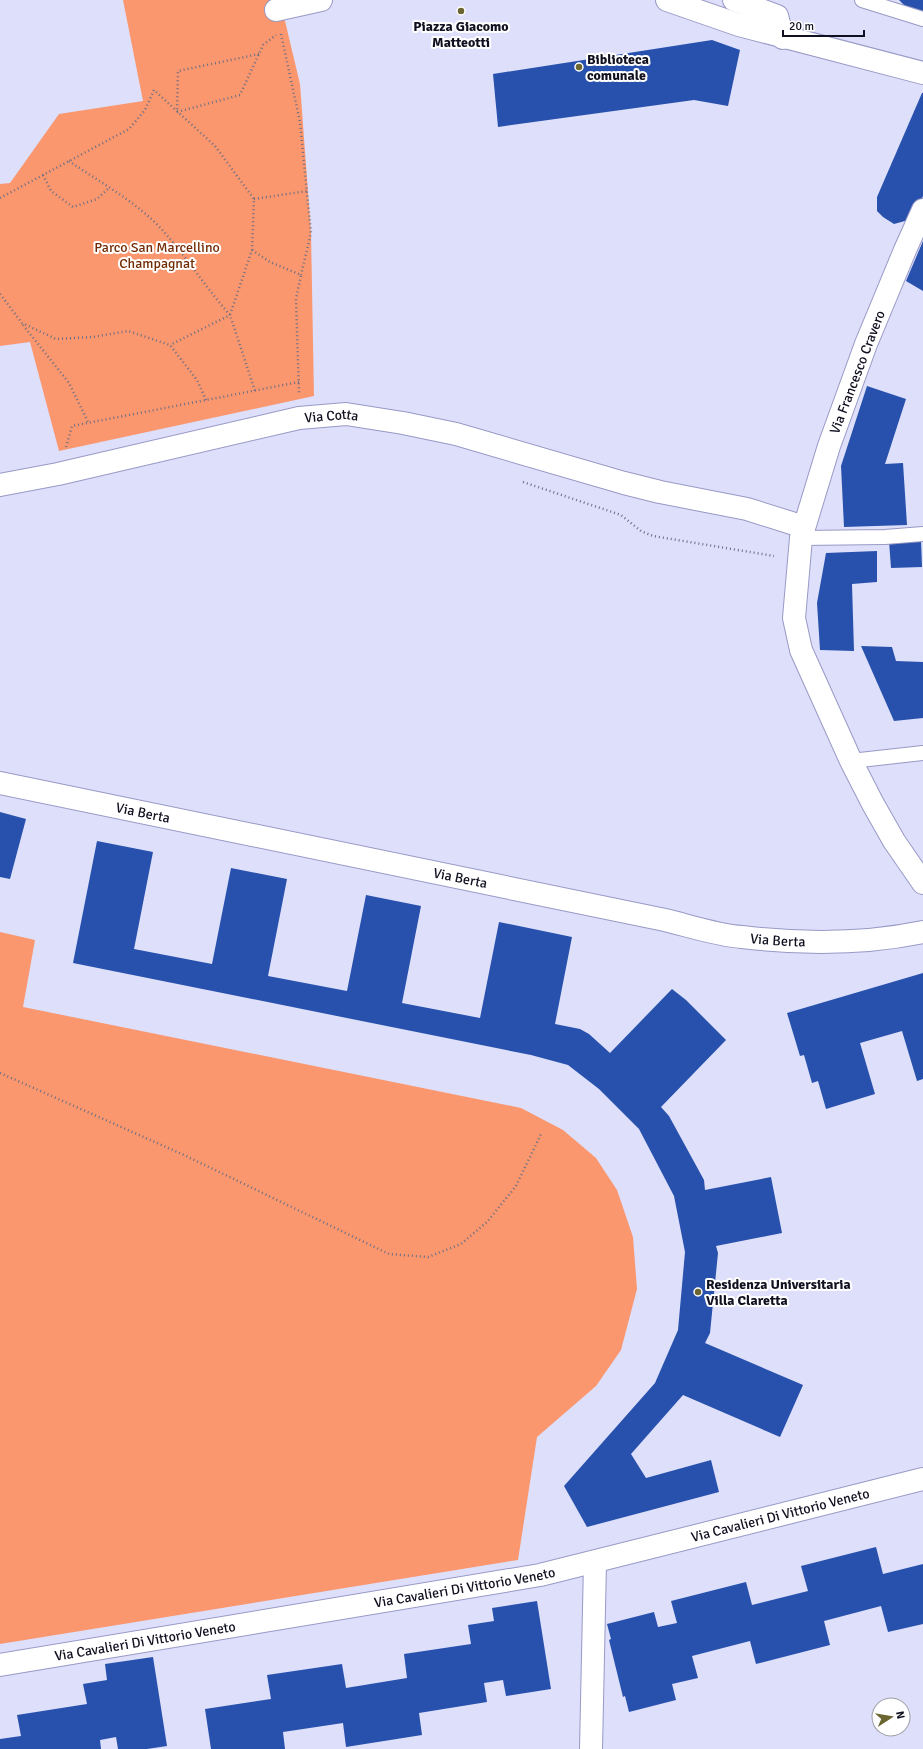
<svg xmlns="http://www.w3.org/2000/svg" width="923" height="1749" viewBox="0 0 923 1749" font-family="Signika,sans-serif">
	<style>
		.green { fill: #fa976e }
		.building { fill: #2751ac }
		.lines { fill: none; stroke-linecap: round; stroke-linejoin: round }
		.lane-casing { stroke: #9899c6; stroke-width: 16 }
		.street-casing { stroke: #9899c6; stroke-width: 24 }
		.path { stroke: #6d6e83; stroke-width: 2.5; stroke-dasharray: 1 3; stroke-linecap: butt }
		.lane { stroke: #fff; stroke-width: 14 }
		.street { stroke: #fff; stroke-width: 22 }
		.poi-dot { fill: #6b6532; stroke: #fff; stroke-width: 1.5 }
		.labels { text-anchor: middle; stroke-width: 4; stroke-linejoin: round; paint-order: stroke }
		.poi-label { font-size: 14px; font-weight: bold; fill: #101020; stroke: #fff; text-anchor: start }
		.park-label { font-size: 14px; fill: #732b05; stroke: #fff }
		.street-label { font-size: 14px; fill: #101020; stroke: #fff }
	</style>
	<rect width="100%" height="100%" fill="#dddffb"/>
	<g class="green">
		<path d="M123,0H280L300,84L311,233L314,396L59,451L30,342L0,346V184L10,183L59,114L143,101Z"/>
		<path d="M0,932L35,940L23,1007L521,1108L563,1130L596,1158L617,1190L633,1237L637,1289L621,1350L596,1386L537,1437L518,1560L0,1644Z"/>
	</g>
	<g class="building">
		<path d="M899,0H923V12L907,8Z"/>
		<path d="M712,40L740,50L728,106L694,100L498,127L493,74Z"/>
		<path d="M922,93H923V196L912,219L894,224L883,217L877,211V197Z"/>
		<path d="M923,241V291L906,281Z"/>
		<path d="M867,386L906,399L885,464L903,463L907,525L844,527L841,466Z"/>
		<path d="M921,540L922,567L891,568L889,541Z"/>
		<path d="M877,551V582L852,584L854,651L820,650L817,603L826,553Z"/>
		<path d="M861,646L892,647L896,661L923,662V718L894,721Z"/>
		<path d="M0,812L26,819L10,879L0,877Z"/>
		<path d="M97,841L153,852L134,949L212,964L231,868L287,879L268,976L347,991L366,895L421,906L402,1003L480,1018L499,922L572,937L555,1024L580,1029L589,1034L610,1053L672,989L686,1000L726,1040L661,1107L669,1116L704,1180L705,1190L771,1177L782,1233L716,1246L718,1253L710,1333L705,1343L803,1385L780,1437L683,1395L631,1454L646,1478L711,1460L719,1492L587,1527L564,1486L655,1383L678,1330L685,1252L674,1196L639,1129L599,1089L568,1065L531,1055L73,963Z"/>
		<path d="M923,973V1079L917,1081L902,1031L860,1043L875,1094L826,1109L818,1081L812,1083L804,1055L800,1056L787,1013Z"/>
		<path d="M876,1547L883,1574L923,1564V1624L888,1632L881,1606L824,1621L830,1645L756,1664L750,1641L692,1656L698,1678L672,1684L676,1700L629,1712L625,1696L623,1697L609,1640L611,1639L607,1624L654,1612L658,1627L677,1623L671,1601L746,1582L752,1605L808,1591L801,1566Z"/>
		<path d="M537,1601L551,1689L506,1696L503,1680L484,1683L487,1702L419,1713L422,1735L346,1747L343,1723L283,1732L285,1749H211L205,1709L271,1699L267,1675L342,1664L346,1688L407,1678L404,1654L471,1644L468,1625L494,1621L492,1608Z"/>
		<path d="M153,1657L167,1746L147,1749H118L116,1737L100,1740L101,1749H0V1739L21,1736L17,1715L87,1704L83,1684L107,1680L105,1664Z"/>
	</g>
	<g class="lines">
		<defs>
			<g id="lane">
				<path d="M862,0L923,19"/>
				<path d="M801,538L885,537L923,534"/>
				<path d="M851,761L923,753"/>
			</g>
			<g id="street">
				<path d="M667,0L739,25L923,73"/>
				<path d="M734,0L777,16L783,38"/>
				<path d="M276,10L321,0"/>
				<path d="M923,210L905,250L866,344L829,446L801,538L794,618L801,650L851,761L873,804L894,841L923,883"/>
				<path id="s1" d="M0,485L58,474L299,418L346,414L403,423L456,434L624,483L660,492L747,509L804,527"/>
				<path id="s2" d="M0,783L665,920C690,926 716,935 742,937C800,944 865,944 923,932"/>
				<path id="s3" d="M0,1665L540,1575L923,1479"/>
				<path d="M591,1749L595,1562"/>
			</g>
		</defs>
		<use href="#lane" class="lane-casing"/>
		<use href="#street" class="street-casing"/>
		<g class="path">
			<path d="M281,34L300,122L311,233L301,275"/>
			<path d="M259,54L178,71L177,112L240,95L263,45L276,35"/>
			<path d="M69,161C101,183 139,203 165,233C188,259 207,289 230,315L170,345"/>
			<path d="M43,175L51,191L73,207L97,199L109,188"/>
			<path d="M0,198L129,129L145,110L154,90L215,146L254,199L252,250L230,315L255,391"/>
			<path d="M254,199L307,191"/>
			<path d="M252,250L270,262L301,275L296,299L299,393"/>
			<path d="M0,294L22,323L56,339L93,337L128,331L170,345L197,380L206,400"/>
			<path d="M23,325L69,383L88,422"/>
			<path d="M66,447L72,426L299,382"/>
			<path d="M523,482L621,515L641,531L653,536L774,556"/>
			<path d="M0,1073L184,1155L389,1254L428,1257L461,1244L487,1222L516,1186L542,1132"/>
		</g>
		<use href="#lane" class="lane"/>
		<use href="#street" class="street"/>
	</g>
	<g class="poi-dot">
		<circle cx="461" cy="11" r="4"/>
		<circle cx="579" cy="67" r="4"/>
		<circle cx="698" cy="1292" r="4"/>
	</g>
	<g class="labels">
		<g class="poi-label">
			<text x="461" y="31" text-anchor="middle">Piazza Giacomo<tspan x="461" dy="16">Matteotti</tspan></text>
			<text x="587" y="64">Biblioteca<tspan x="587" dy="16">comunale</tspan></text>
			<text x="706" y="1289">Residenza Universitaria<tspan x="706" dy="16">Villa Claretta</tspan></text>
		</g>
		<g class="park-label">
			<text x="157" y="252">Parco San Marcellino<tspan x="157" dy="16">Champagnat</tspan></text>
		</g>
		<g class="street-label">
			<text transform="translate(857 372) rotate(-69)" y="5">Via Francesco Cravero</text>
			<text dy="5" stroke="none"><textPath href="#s1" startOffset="339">Via Cotta</textPath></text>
			<text dy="5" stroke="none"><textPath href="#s2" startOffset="146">Via Berta</textPath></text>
			<text dy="5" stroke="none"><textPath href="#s2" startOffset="470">Via Berta</textPath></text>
			<text dy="5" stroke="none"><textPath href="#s2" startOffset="794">Via Berta</textPath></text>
			<text dy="5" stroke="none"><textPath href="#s3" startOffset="795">Via Cavalieri Di Vittorio Veneto</textPath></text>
			<text dy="5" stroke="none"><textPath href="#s3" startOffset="471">Via Cavalieri Di Vittorio Veneto</textPath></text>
			<text dy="5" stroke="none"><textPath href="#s3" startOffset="147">Via Cavalieri Di Vittorio Veneto</textPath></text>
		</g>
	</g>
	<g transform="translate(891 1717) rotate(78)"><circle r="19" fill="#ffffff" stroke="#9f9fa6"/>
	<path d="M0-3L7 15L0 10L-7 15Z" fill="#6b6532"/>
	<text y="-6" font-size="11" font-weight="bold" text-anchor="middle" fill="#101020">N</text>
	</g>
	<path d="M783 30v6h81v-6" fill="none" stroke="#101020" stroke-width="2"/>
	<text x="789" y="30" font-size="12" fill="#101020" stroke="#ffffff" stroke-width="3" paint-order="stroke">20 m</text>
</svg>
